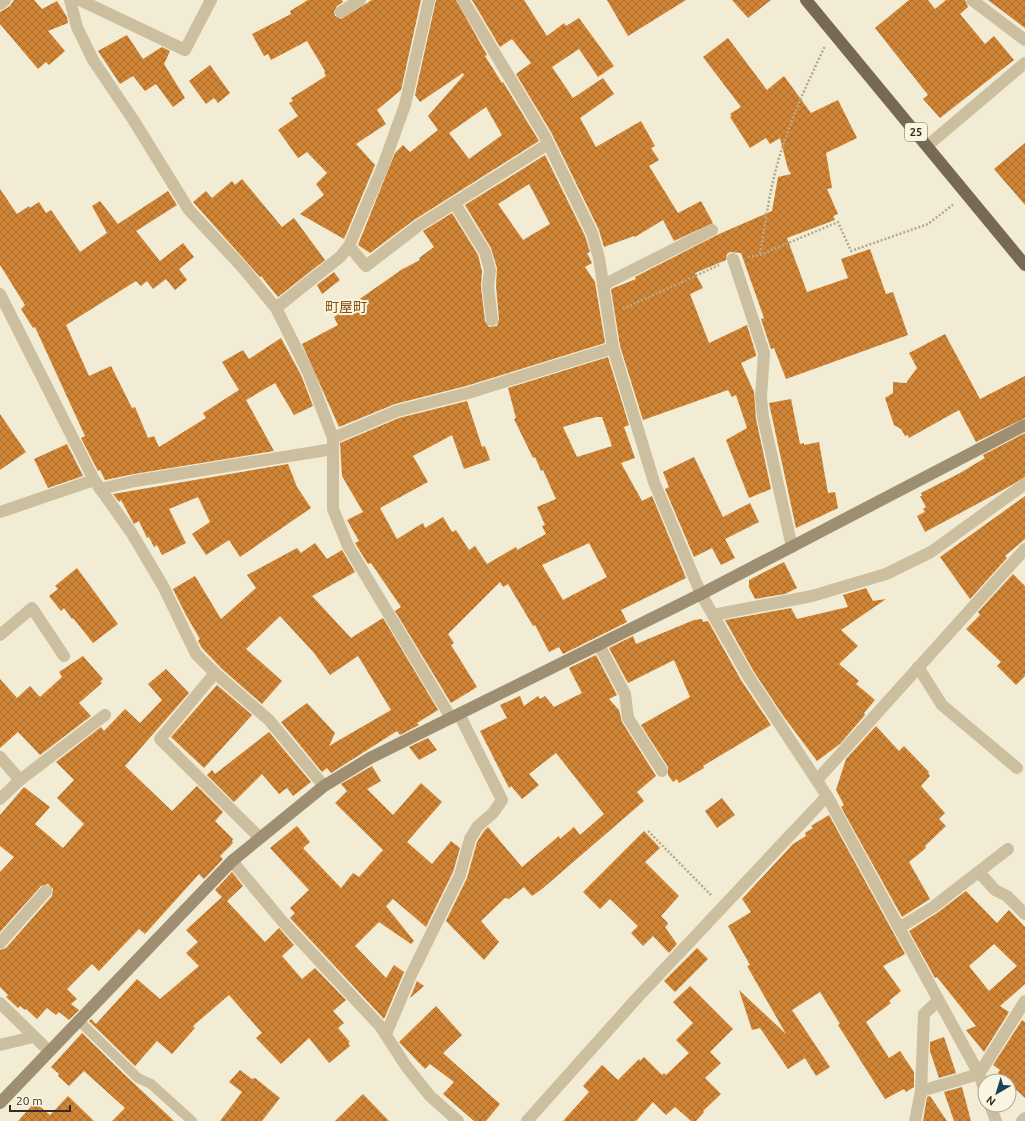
<svg xmlns="http://www.w3.org/2000/svg" width="1025" height="1121" viewBox="0 0 1025 1121" font-family="Ubuntu,'Noto Sans JP',sans-serif">
	<style>
		.building { fill: url(#building-cross-hatch); fill-rule: evenodd }
		.lines { fill: none; stroke-linecap: round; stroke-linejoin: round }
		.path { stroke: #b6a98a; stroke-width: 2.5; stroke-dasharray: 2 2; stroke-linecap: butt }
		.lane { stroke: #cbbfa0; stroke-width: 10 }
		.street { stroke: #cbbfa0; stroke-width: 12 }
		.secondary { stroke: #9e8e72; stroke-width: 12 }
		.primary { stroke: #776953; stroke-width: 12 }
		.labels { text-anchor: middle; stroke-width: 4; stroke-linejoin: round; paint-order: stroke }
		.shield { fill: #faf5e1; stroke: #6f695d; stroke-width: 1 }
		.shield-label { font-size: 11px; font-weight: bold; fill: #342d24 }
		.quarter-label { font-size: 14px; fill: #895117; stroke: #faf5e1 }
	</style>
	<defs>
		<pattern id="building-cross-hatch" width="8" height="8" patternUnits="userSpaceOnUse"><rect width="8" height="8" fill="#d08435"/><path d="M0 0l8 8M0 8l8-8" fill="none" stroke="#aa6c2d"/></pattern>
	</defs>
	<rect width="100%" height="100%" fill="#f2ecd4"/>
	<g class="building">
		<path d="M14,0H34L42,9L57,1L67,17L68,23L48,31L65,51L49,65L46,62L38,69L0,24V12L10,6Z"/>
		<path d="M308,0H342L343,2L337,6L334,12L335,16L341,19L372,0H421L401,90L377,110L386,124L356,144L375,165L344,239L300,214L324,195L316,184L327,173L307,152L298,158L278,130L298,116L289,103L293,101L291,98L326,76L324,72L325,71L307,41L271,60L268,54L264,56L252,34L291,14L290,11Z"/>
		<path d="M436,0H456L487,55L485,56L502,83L503,82L539,141L414,220L370,253L358,245L395,153L403,145L410,152L438,130L428,116L464,75L463,73L420,102L415,95ZM486,107L502,135L469,159L449,133Z"/>
		<path d="M472,0H524L547,36L564,23L566,26L579,18L614,66L598,77L579,49L552,67L573,98L603,78L614,94L580,118L596,147L641,121L655,146L651,148L659,160L649,166L678,213L701,201L713,223L674,241L663,220L635,237L634,236L604,247L599,230L551,132L516,74L531,63L512,39L500,47Z"/>
		<path d="M607,0H686L628,36Z"/>
		<path d="M732,0H771L748,18Z"/>
		<path d="M909,0H928L935,9L946,0H965L968,7L960,14L985,44L994,36L1014,60L940,118L923,99L928,95L875,28Z"/>
		<path d="M988,0H1025V28Z"/>
		<path d="M127,35L143,59L162,47L170,51L164,64L185,98L173,107L156,84L145,91L133,76L120,84L98,51Z"/>
		<path d="M728,38L767,90L784,76L811,113L838,100L857,138L826,153L832,188L827,189L838,214L833,216L835,220L787,238L807,292L848,278L841,259L870,249L886,294L893,292L908,335L786,379L774,348L771,349L761,319L764,318L741,253L730,252L727,254L726,260L695,273L703,288L690,294L709,343L747,325L756,354V356L741,363L754,392L756,419L771,489L749,498L726,440L747,428L736,395L732,397L728,390L643,420L620,346L611,289L636,279L635,277L719,234L772,211L778,177L791,174L788,169L780,138L770,144L766,138L750,148L730,117L732,116L730,114L741,107L703,57Z"/>
		<path d="M210,65L230,93L218,103L214,98L206,104L189,81Z"/>
		<path d="M1025,143V205L994,169Z"/>
		<path d="M545,155L585,236L590,252L587,253L592,263L585,267L595,282L605,343L466,386L395,404L339,427L302,344L338,325L334,317L401,270L420,260L419,258L434,247L423,231L452,213L478,255L482,271L481,287L485,321L489,327L497,326L499,319L496,286L497,268L491,248L465,205ZM529,184L550,224L523,240L498,204Z"/>
		<path d="M242,179L282,227L294,218L325,260L278,297L261,276L260,277L193,202L206,191L212,198L232,181L235,185Z"/>
		<path d="M0,189L17,214L29,206L30,208L39,202L46,213L51,210L80,252L107,233L92,206L100,201L118,224L168,191L177,205L136,231L160,261L183,243L194,257L179,269L187,280L175,290L166,279L153,289L147,281L141,286L136,281L66,325L89,376L111,366L132,408L135,407L148,438L154,436L159,447L206,418L203,413L239,390L222,362L243,350L249,359L281,338L301,375L313,406L294,415L275,383L246,400L274,451L134,474L105,480L100,470L98,471L81,438L85,436L35,327L33,328L21,309L25,305L0,265Z"/>
		<path d="M334,272L340,280L322,294L317,285Z"/>
		<path d="M945,334L980,399L1025,376V418L976,442L959,410L909,438L908,435L905,436L901,429L894,425L885,398L893,393V382L906,383L917,368L909,353Z"/>
		<path d="M608,357L629,425L624,427L635,458L621,463L642,501L652,496L686,578L621,610L627,622L563,654L559,647L549,652L535,625L533,626L508,584L503,587L500,582L448,634L454,643L451,645L477,687L451,703L395,611L401,607L371,563L368,564L355,543L359,541L347,520L363,512L342,476L340,443L399,418L467,401L482,447L485,446L490,460L464,469L452,435L413,456L428,482L380,508L397,539L423,523L425,528L443,517L452,532L456,530L469,550L475,546L487,564L516,547L517,550L546,534L542,526L545,525L537,507L556,499L543,470L541,471L535,457L533,458L514,419L516,418L508,388ZM596,417H602L612,446L577,457L563,427ZM589,543L607,577L563,600L542,565Z"/>
		<path d="M791,399L800,444L804,443V445L819,442L828,493L835,492L838,508L796,528L769,403Z"/>
		<path d="M0,414L26,452L0,470Z"/>
		<path d="M1025,433V477L1003,490L925,532L917,516L925,512L923,509L926,507L920,496H922L921,493L960,473L985,458L983,455Z"/>
		<path d="M67,444L83,476L48,488L34,459Z"/>
		<path d="M694,457L723,517L750,503L759,522L725,539L735,558L721,565L712,548L694,557L665,489L669,487L663,472Z"/>
		<path d="M288,464L297,487L311,508L240,557L229,540L206,555L192,534L210,522L198,497L169,509L186,543L162,555L157,545L154,547L149,537L147,538L139,521L134,524L121,500L119,502L113,494Z"/>
		<path d="M1025,496V539L1005,556L1007,558L970,599L940,557Z"/>
		<path d="M315,543L327,559L342,550L355,572L312,596L351,638L383,618L438,710L417,723L419,725L400,735L397,731L331,773L327,768L322,772L281,722L307,703L335,733L329,746L391,710L358,656L330,675L314,653L280,616L246,649L282,681L262,704L222,669L202,648L198,641L200,639L186,615L173,589L195,576L221,619L256,588L247,575L297,548L301,553Z"/>
		<path d="M784,562L797,588L785,594L755,599L749,587V580Z"/>
		<path d="M77,568L118,624L93,643L73,618L72,619L64,608L61,611L49,596L58,589L55,586Z"/>
		<path d="M1013,574L1025,586V676L1016,685L997,666L1001,662L966,629L980,615L978,612Z"/>
		<path d="M866,588L873,601L886,599L841,630L858,646L839,664L859,681L856,684L875,700L864,713L865,715L840,744L817,761L784,717L754,672L725,620L791,608L797,619L848,607L843,595Z"/>
		<path d="M702,619L703,622L708,621L741,680L771,725L703,766L704,768L679,783L677,779L673,782L668,775V767L641,725L690,697L674,660L628,683L609,648L633,636L636,644L694,620Z"/>
		<path d="M596,655L617,695L609,699L619,710L622,722L656,776L637,792L644,801L542,889L532,896L524,887L509,899L505,898L481,921L499,942L484,960L446,921L467,878L477,842L484,831L488,827L522,867L559,836L560,839L574,827L580,835L604,814L556,753L529,774L539,785L522,799L511,786L509,788L480,731L507,718L500,705L520,696L524,706L538,696L540,699L545,696L554,707L582,693L569,668Z"/>
		<path d="M83,656L103,679L100,682L102,683L79,703L91,716L40,755L18,732L0,748V679L17,698L30,686L40,697L62,677L59,672Z"/>
		<path d="M166,669L189,693L125,766L172,811L197,786L223,812L215,821L233,839L232,841L233,843L220,856L223,859L204,879L199,874L145,934L139,929L99,971L92,964L67,989L77,999L71,1004L79,1010L69,1020L59,1012L56,1015L47,1008L37,1019L26,1009L25,1010L20,1006L18,1008L6,997L8,995L0,987V950L6,948L52,896L53,889L48,884L41,886L0,932V872L14,857L0,846V815L24,787L50,807L35,824L63,848L84,824L57,798L74,780L56,762L101,727L104,731L125,709L140,723L162,700L148,684Z"/>
		<path d="M217,685L252,715L204,768L171,737Z"/>
		<path d="M876,726L899,751L904,746L929,772L928,773L930,776L921,786L945,813L939,819L946,826L925,846L926,848L909,862L930,899L902,917L841,807L844,805L836,790L846,759Z"/>
		<path d="M269,732L311,782L293,796L287,788L279,794L262,774L234,802L207,775L212,770L215,774Z"/>
		<path d="M428,738L437,750L419,760L409,747Z"/>
		<path d="M372,766L381,781L367,789L393,815L421,783L442,802L407,842L432,864L451,841L460,848L453,872L426,927L393,899L386,906L414,941L411,944L379,922L355,946L386,978L394,965L404,972L384,1019L290,918L295,913L290,908L309,890L270,848L297,826L310,842L303,848L341,888L353,873L359,877L383,850L335,803L347,791L341,784Z"/>
		<path d="M722,798L735,815L717,828L705,811Z"/>
		<path d="M829,815L905,954L883,966L901,991L889,1001L891,1003L866,1022L889,1058L900,1051L914,1072V1087L906,1092L904,1089L885,1099L838,1025L840,1024L820,992L792,1010L830,1067L816,1076L805,1058L788,1069L760,1028L752,1030L739,990L786,1034L747,966L750,965L728,926L751,912L742,899L793,844L806,836L805,833L813,828L811,826Z"/>
		<path d="M644,831L660,848L645,862L679,896L661,916L667,922L668,924L665,927L677,944L669,953L653,936L643,946L631,933L638,926L610,899L600,909L583,892Z"/>
		<path d="M232,872L243,886L227,901L265,942L279,928L294,945L282,956L302,979L315,968L346,1000L333,1011L344,1023L338,1028L350,1042L348,1043L350,1046L329,1063L309,1038L281,1064L256,1038L262,1033L229,995L193,1026L195,1028L172,1054L157,1041L135,1066L89,1021L91,1019L96,1024L137,979L160,999L199,966L186,953L198,942L186,930L222,897L215,890Z"/>
		<path d="M966,891L997,923L1009,910L1025,927V984L1000,1006L1009,1012L984,1052L966,1030L976,1026L937,977L935,978L909,931L937,913ZM994,944L1017,966L989,991L969,966Z"/>
		<path d="M697,948L708,959L675,992L664,981Z"/>
		<path d="M417,981L424,986L410,998Z"/>
		<path d="M690,986L733,1029L710,1052L721,1063L705,1078L721,1094L703,1111L704,1112L696,1121H691L675,1107L666,1115L653,1102L636,1121H563L589,1092L583,1086L602,1065L618,1080L639,1059L640,1061L644,1057L662,1075L664,1073L666,1075L689,1053L676,1040L693,1023L673,1002Z"/>
		<path d="M436,1006L462,1035L443,1053L500,1104L486,1121H474L443,1094L454,1082L430,1064L425,1069L399,1042Z"/>
		<path d="M1022,1020L1025,1022V1098L1009,1083V1081L998,1073L1000,1070L993,1065Z"/>
		<path d="M82,1033L126,1076L174,1121H112L125,1108L84,1071L69,1086L58,1076L59,1074L51,1067Z"/>
		<path d="M944,1037L956,1073L939,1078L930,1051V1042Z"/>
		<path d="M240,1070L252,1079L255,1078L280,1098L262,1121H220L242,1092L229,1082Z"/>
		<path d="M962,1087L971,1121H954L944,1092Z"/>
		<path d="M363,1094L389,1121H335Z"/>
		<path d="M68,1096L94,1121H18L35,1102L50,1115Z"/>
		<path d="M930,1096L947,1121H923L927,1097Z"/>
	</g>
	<g class="lines">
		<g class="path">
			<path d="M760,254C765,227 768,200 775,173C786,129 805,88 825,46"/>
			<path d="M748,257L760,255L838,222L851,251L928,224L954,204"/>
			<path d="M623,309L719,265"/>
			<path d="M648,831L711,895"/>
		</g>
		<path class="lane" d="M78,1020L138,1078L151,1084L192,1121"/>
		<g class="street">
			<path d="M70,0L77,27L93,60L134,121L189,210L243,268L276,308L308,372L333,438V509L348,546L451,718"/>
			<path d="M80,0L185,50L211,0"/>
			<path d="M463,0L544,135L592,233L599,258L613,348L654,482L701,594L748,676L827,796L979,1074L985,1091"/>
			<path d="M972,0L1025,40"/>
			<path d="M0,4L5,0"/>
			<path d="M341,12L360,0"/>
			<path d="M927,146L1025,63"/>
			<path d="M455,204L485,252L490,270L488,286L492,320"/>
			<path d="M349,246L366,266L418,226L548,144"/>
			<path d="M733,259L764,353L761,397L763,417L792,547"/>
			<path d="M603,285L712,230"/>
			<path d="M0,294L94,480L131,532L163,586L196,654L215,673L269,720L324,786"/>
			<path d="M276,308L340,257L349,246L383,166L405,105L429,0"/>
			<path d="M333,438L397,411L468,393L613,348"/>
			<path d="M100,489L135,481L333,449"/>
			<path d="M0,512L94,480"/>
			<path d="M713,615L812,596L886,574L931,552L1025,484"/>
			<path d="M0,635L32,608L64,656"/>
			<path d="M599,645L625,694L628,718L662,771"/>
			<path d="M918,667L942,705L1017,768"/>
			<path d="M215,673L160,739L259,837"/>
			<path d="M0,757L20,780"/>
			<path d="M817,780L1025,549"/>
			<path d="M0,799L20,780L105,715"/>
			<path d="M232,861L282,921L380,1026L406,1066L430,1096L458,1121"/>
			<path d="M979,872L995,890L1007,896L1025,914"/>
			<path d="M899,928L933,907L1008,849"/>
			<path d="M0,943L46,891"/>
			<path d="M0,1003L49,1051"/>
			<path d="M386,1034L411,975L460,875L470,839L478,826L493,813L502,800L459,714"/>
			<path d="M0,1045L33,1037"/>
			<path d="M921,1091L979,1074L1025,1001"/>
			<path d="M990,1105L996,1121"/>
			<path d="M527,1121L637,998L827,796"/>
			<path d="M915,1121L921,1091L924,1014L938,1001"/>
			<path d="M1022,1121L1025,1118"/>
		</g>
		<path class="secondary" d="M0,1103L232,861L324,786L370,758L701,594L1025,425"/>
		<path class="primary" d="M806,0L1025,265"/>
	</g>
	<g class="labels">
		<rect class="shield" x="905" y="123" width="22" height="18" rx="3"/>
		<g class="shield-label">
			<text x="916" y="136">25</text>
		</g>
		<g class="quarter-label">
			<text x="346" y="312">町屋町</text>
		</g>
	</g>
	<g transform="translate(997 1093) rotate(218)"><circle r="19" fill="#faf5e1" stroke="#aba595"/>
	<path d="M0-3L7 15L0 10L-7 15Z" fill="#174258"/>
	<text y="-6" font-size="11" font-weight="bold" text-anchor="middle" fill="#342d24">N</text>
	</g>
	<path d="M10 1105v6h60v-6" fill="none" stroke="#342d24" stroke-width="2"/>
	<text x="16" y="1105" font-size="12" fill="#342d24" stroke="#faf5e1" stroke-width="3" paint-order="stroke">20 m</text>
</svg>
